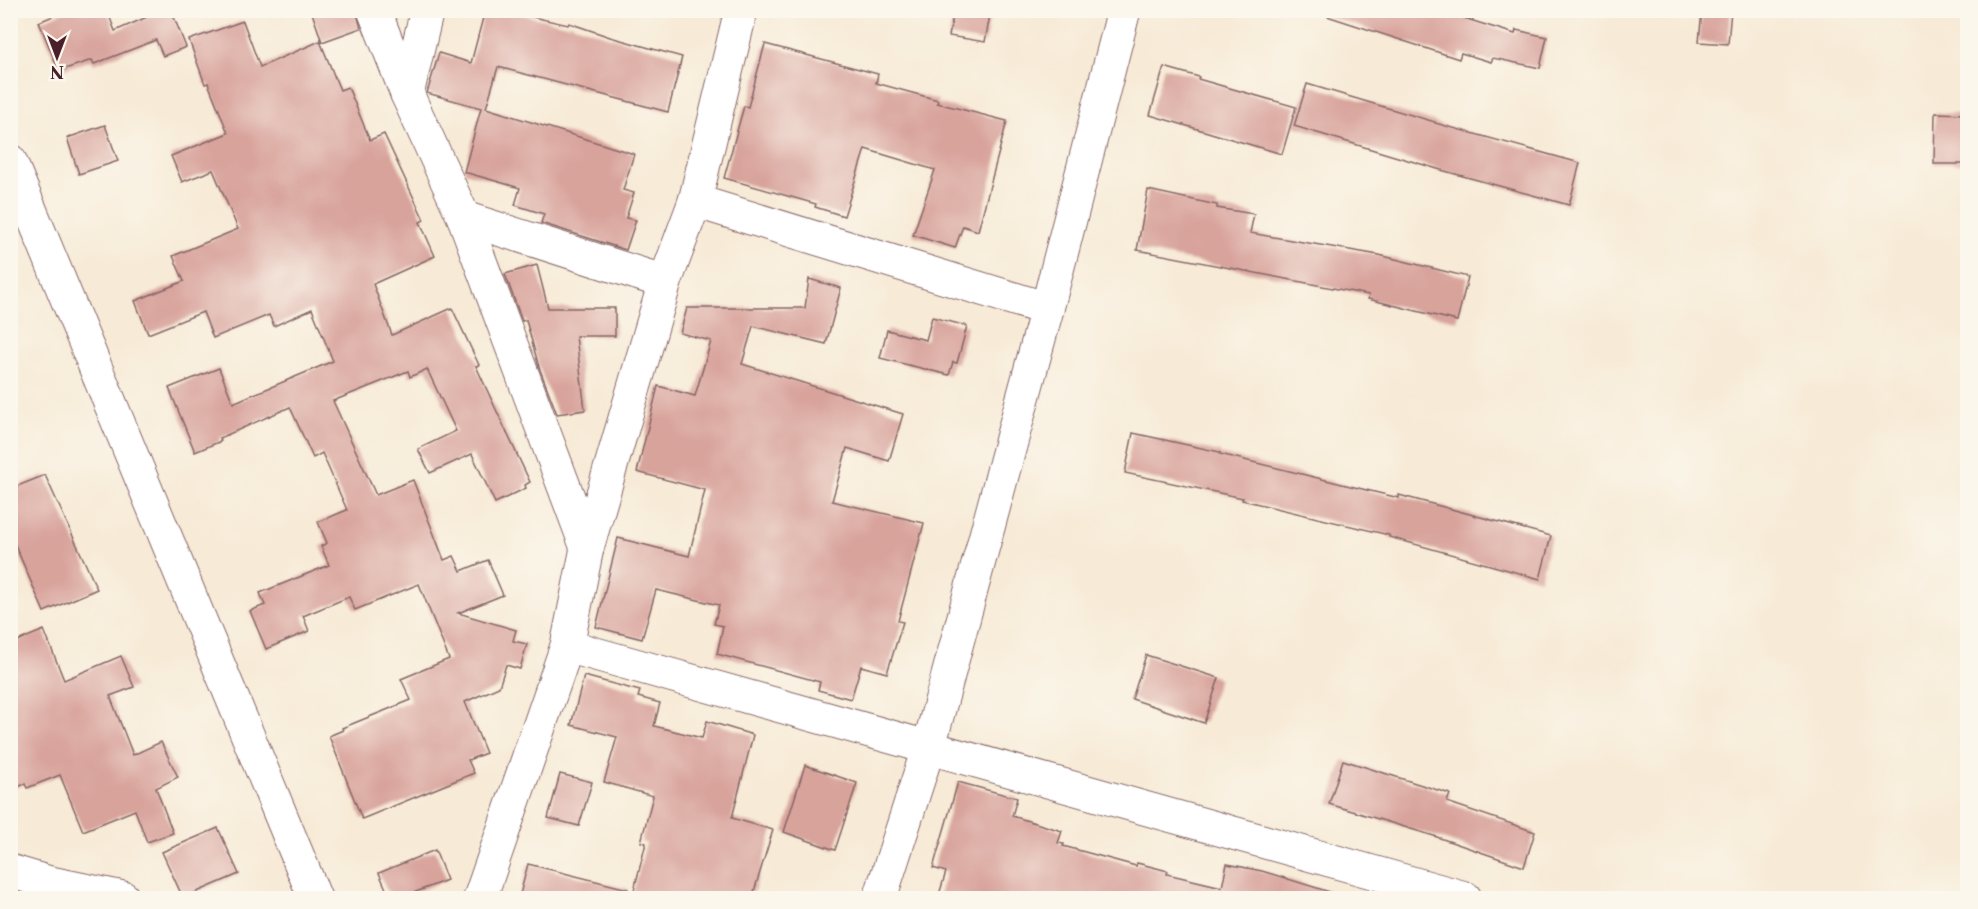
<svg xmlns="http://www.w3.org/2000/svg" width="1978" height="909" viewBox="0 0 1978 909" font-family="'Libre Caslon Text',serif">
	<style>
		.building { fill: #d8a39b }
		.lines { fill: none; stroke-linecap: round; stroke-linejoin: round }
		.minor-casing { stroke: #876667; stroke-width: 35 }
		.minor { stroke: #fff; stroke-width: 33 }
	</style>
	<rect width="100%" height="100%" fill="#fbf7ec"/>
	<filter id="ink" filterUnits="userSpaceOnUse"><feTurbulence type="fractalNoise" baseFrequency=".0167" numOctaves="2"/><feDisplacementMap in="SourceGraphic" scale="12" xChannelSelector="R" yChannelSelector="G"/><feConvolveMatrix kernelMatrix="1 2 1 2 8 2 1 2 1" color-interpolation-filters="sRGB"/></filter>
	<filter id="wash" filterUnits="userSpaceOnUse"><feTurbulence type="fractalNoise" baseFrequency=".008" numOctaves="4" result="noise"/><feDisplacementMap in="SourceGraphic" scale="24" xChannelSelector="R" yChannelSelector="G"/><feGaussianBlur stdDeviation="1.35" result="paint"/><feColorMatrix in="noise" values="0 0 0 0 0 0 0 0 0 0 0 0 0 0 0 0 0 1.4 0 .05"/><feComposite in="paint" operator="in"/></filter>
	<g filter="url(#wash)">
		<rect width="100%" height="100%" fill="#f7ead6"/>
		<g id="blocks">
			<g class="building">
				<path d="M67,10H107L115,31L163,10H171L186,47L163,56L156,40L94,64L92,60L59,71L39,22Z"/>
				<path d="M311,10H356L361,28L322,42Z"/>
				<path d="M485,10H502L568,25L569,23L610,37L682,57L668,112L498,67L486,108L634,154L623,190L634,193L626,218L636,220L626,250L541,223L544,214L515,205L520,188L464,172L481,108L427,93L439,53L471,63Z"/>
				<path d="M954,10H991L985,42L949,36Z"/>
				<path d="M1328,10H1438L1515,34L1516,30L1547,37L1540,68L1493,58L1491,62L1461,53L1459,59L1327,16Z"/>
				<path d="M1702,10H1731L1728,44L1699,42Z"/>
				<path d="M243,21L260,67L320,41L340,90L348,87L370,140L384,134L424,220L420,222L435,256L373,284L392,335L452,308L479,365L476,366L499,416L530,482L525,485L526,488L495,503L472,454L430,473L418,449L456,431L427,369L410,377L408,371L333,401L376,495L413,480L444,560L454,556L461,571L488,560L503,595L458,613L516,630L513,641L527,644L520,669L506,665L499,687L465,702L486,753L468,760L474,773L362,819L329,736L343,730L342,728L411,700L401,679L449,659L419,584L355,610L349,597L303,616L309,631L266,649L250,611L265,605L260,593L329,565L321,546L327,543L318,522L347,510L322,453L313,458L290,407L220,438L221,441L195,452L169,388L219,368L233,403L333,361L312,309L274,326L269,315L213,338L203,312L148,334L135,301L184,281L173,256L238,229L213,170L182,182L171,156L228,133L208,83L205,84L189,40Z"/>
				<path d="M765,44L878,74L876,83L938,100L937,103L1007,121L978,231L963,226L955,248L913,235L935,170L865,149L844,216L815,207L816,204L724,178L744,106L748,107Z"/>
				<path d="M1164,67L1199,77L1198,79L1296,107L1282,154L1150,115Z"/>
				<path d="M1307,84L1435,122V123L1580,163L1569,205L1441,170L1294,126Z"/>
				<path d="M1935,113L1968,114V164H1934Z"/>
				<path d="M105,125L118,161L79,174L67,138Z"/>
				<path d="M1148,190L1217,205V208L1254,214L1250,233L1379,255L1468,277L1457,321L1368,299L1369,295L1137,250Z"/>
				<path d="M537,265L548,308H615V336H576L585,410L557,414L539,367L526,320L522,321L505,274Z"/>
				<path d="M809,279L841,288L826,344L753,326L742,364L903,414L889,461L847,448L832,501L924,523L898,621L903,622L887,673L861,666L851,699L818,690L820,682L717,654L723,626L714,624L719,605L656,590L642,639L596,627L618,538L689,556L705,490L637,472L658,386L695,396L711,341L680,333L687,308H805Z"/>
				<path d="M932,317L967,326L957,363L953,362L949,375L880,358L887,330L926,340Z"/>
				<path d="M1133,433L1220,452V454L1399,498V495L1551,536L1540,579L1389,537V535L1242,500L1243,498L1125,473Z"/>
				<path d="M45,475L97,589L44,612L10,533V489Z"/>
				<path d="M44,630L64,680L121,656L134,687L110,696L133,755L161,742L178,777L156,788L173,833L147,842L135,810L83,831L60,775L27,788L25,784L10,790V644Z"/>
				<path d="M1146,655L1219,678L1204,723L1132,699Z"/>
				<path d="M584,676L640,691L638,697L660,703L654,726L702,738L707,721L753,735L732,818L773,830L752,898H632L646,843L641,842L653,796L604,782L617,737L571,725Z"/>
				<path d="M1343,760L1450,794L1447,802L1535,832L1524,867L1434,836L1329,804Z"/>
				<path d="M805,765L857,783L835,850L784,832Z"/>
				<path d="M560,774L592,782L579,826L548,818Z"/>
				<path d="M958,782L1017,798L1012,816L1062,831L1058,843L1064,844L1063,846L1136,866L1137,863L1168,871L1167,874L1222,887L1227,864L1262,871L1330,892L1329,898H938L946,872L933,868Z"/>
				<path d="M218,828L239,874L183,898L162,852Z"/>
				<path d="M435,850L447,880L400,898H390L379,873Z"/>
				<path d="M528,864L628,889L627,898H519Z"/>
			</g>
		</g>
	</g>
	<g filter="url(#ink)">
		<use href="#blocks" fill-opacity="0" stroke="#876667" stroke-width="1.5"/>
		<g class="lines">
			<defs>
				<g id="minor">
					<path d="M374,10L407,94L464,218L587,548"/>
					<path d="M407,94L427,10"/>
					<path d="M10,161L315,898"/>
					<path d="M695,201L1047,309"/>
					<path d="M464,218L665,282"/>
					<path d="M567,646L1465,898"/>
					<path d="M10,871L50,883L123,898"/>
					<path d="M480,898L567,646L587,548L665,282L695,201L741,10"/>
					<path d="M880,898L929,746L1047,309L1124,10"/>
				</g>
			</defs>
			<use href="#minor" class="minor-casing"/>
			<use href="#minor" class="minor"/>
		</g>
	</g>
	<rect width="1978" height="909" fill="none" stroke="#fbf7ec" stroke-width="36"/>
	<g transform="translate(57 57) rotate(180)" stroke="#fbf7ec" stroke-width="4.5" paint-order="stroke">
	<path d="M0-4.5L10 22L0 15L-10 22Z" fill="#4a1f2b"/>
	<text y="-9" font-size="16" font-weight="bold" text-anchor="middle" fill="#4a1f2b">N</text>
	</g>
</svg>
